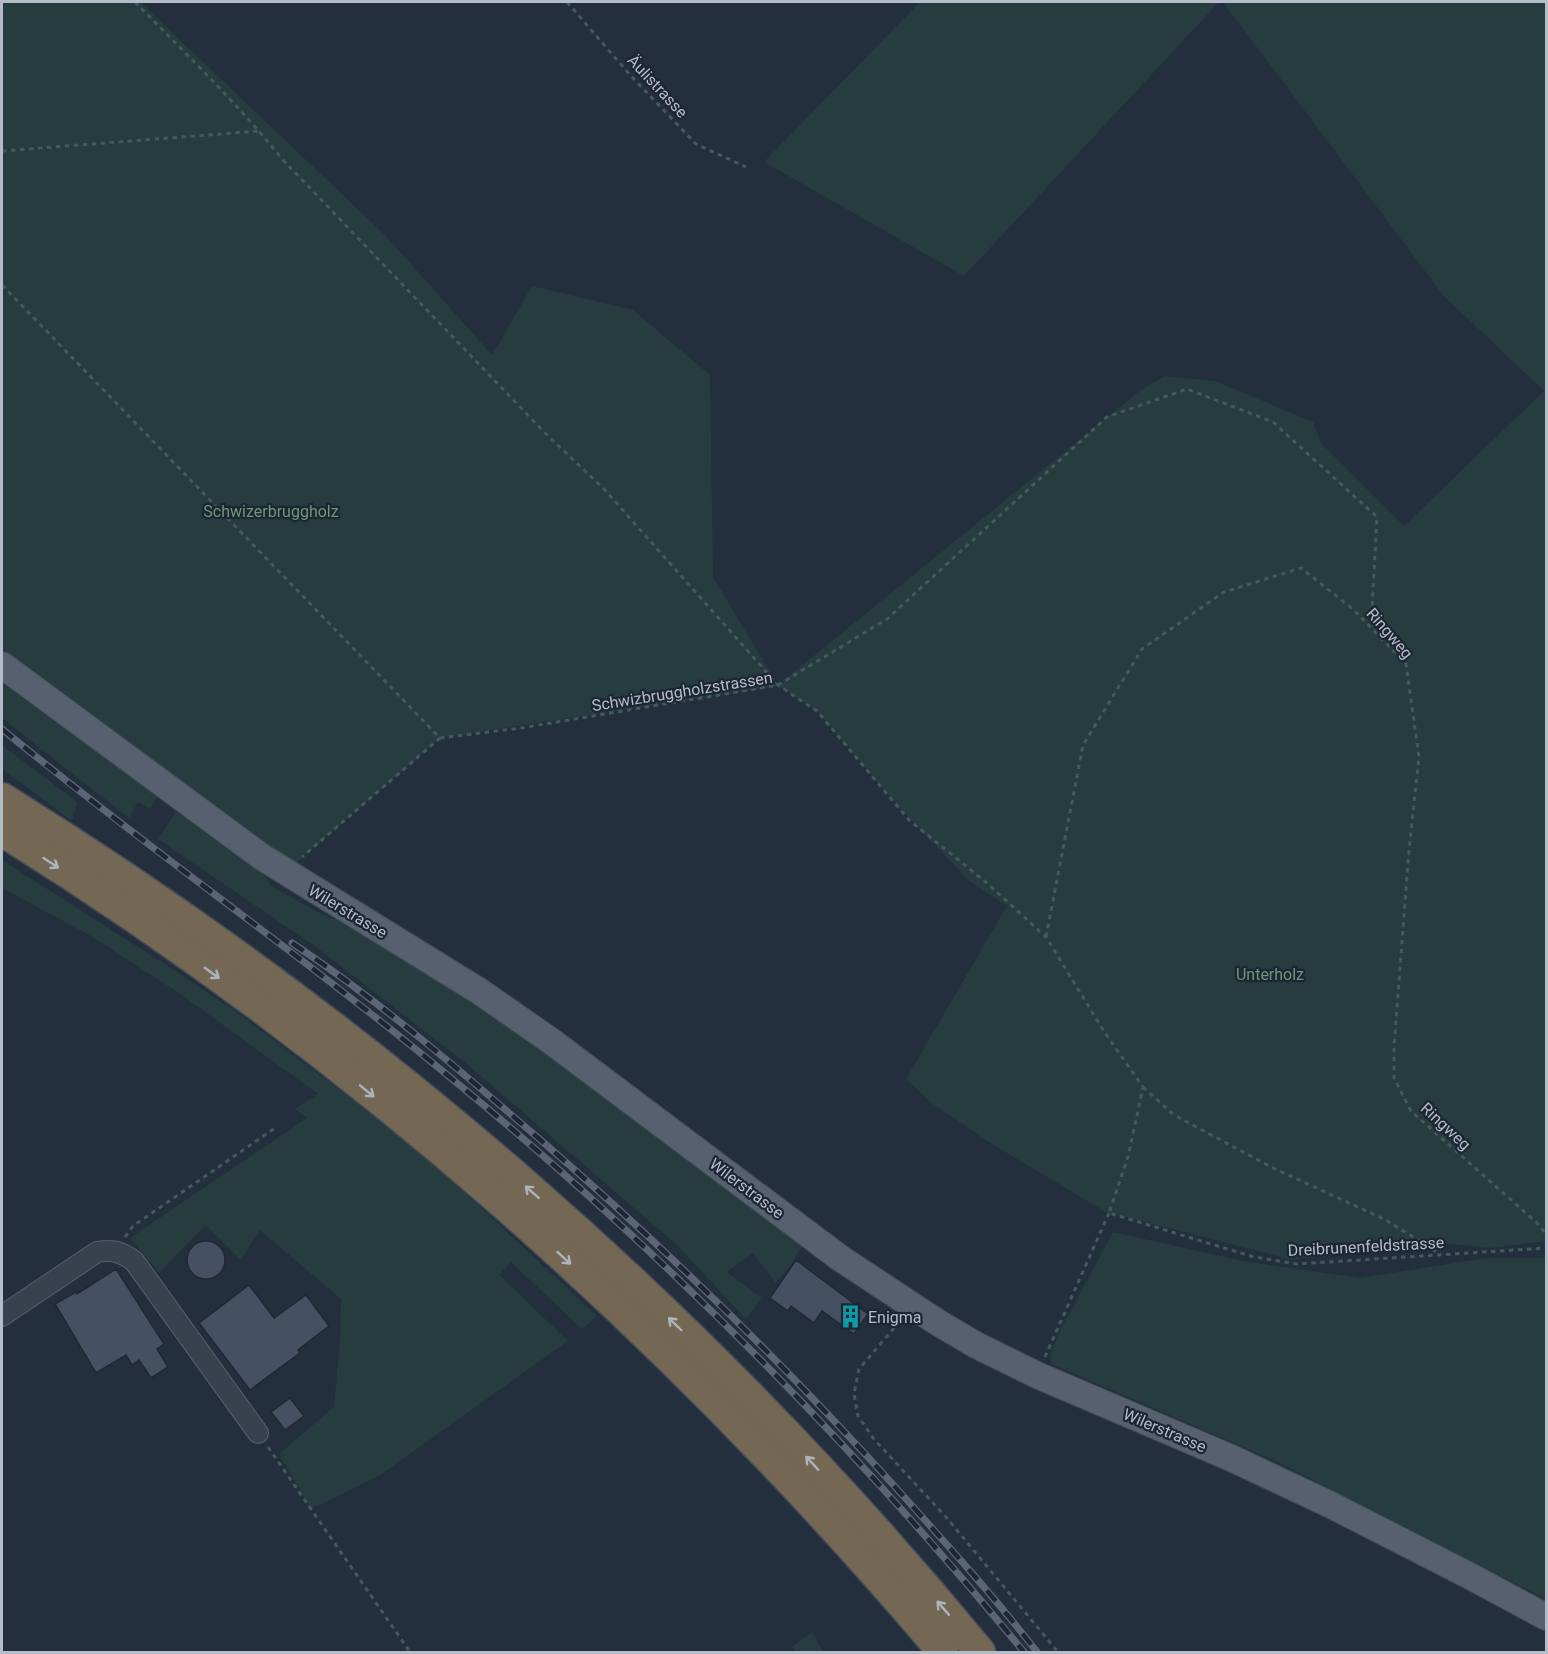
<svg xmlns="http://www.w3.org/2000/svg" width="1548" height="1654" viewBox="0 0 1548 1654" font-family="Roboto,sans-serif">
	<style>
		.green { fill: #263c3f }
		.building { fill: #455162; stroke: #1f2835; stroke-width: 1.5 }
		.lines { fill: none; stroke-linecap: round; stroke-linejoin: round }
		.minor-casing { stroke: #565f6c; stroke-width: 22 }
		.major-casing { stroke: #414a57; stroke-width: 28 }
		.highway-casing { stroke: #434c59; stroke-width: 33 }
		.path { stroke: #44595c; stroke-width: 3; stroke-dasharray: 4.5 4.5; stroke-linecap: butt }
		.minor { stroke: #38414e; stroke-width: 20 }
		.major { stroke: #56606e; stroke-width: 26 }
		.highway { stroke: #746855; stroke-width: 30 }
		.rail-casing { stroke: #5a6575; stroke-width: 7 }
		.rail { stroke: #1d2633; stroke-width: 4.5; stroke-dasharray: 14; stroke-linecap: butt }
		.oneway { stroke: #aeb4bd }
		.labels { text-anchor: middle; stroke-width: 4.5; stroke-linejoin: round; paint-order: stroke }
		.street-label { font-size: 16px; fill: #b4bcc9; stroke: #1d2633 }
		.park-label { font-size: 16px; fill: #6b9a76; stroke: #1d2633 }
		.poi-label { font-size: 16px; fill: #b4bcc9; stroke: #1d2633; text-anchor: start }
	</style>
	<rect width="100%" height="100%" fill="#242f3e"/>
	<g class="green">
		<path d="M2,2H140L386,236L492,355L532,286L633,310L710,375L713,577L778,685L1142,389L1165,376L1215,381L1313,422L1321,443L1404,526L1544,391L1443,295L1223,2H1546V1241L1489,1248L1426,1241L1292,1260L1106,1212L997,1147L933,1104L906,1079L1007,906L968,880L897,805L817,711L778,686L440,738L294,865L2,649Z"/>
		<path d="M920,2H1219L964,276L764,162Z"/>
		<path d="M2,678L161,793L150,808L138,802L129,818L2,718Z"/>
		<path d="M2,741L4,743L3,746L77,802L72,821L2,769Z"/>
		<path d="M177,810L259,868L271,886L331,919L347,918L509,1021L805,1241L790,1266L776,1283L753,1253L726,1272L762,1298L746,1319L676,1244L468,1065L316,947L158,839Z"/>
		<path d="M2,860L188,979L232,1009L415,1146L597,1316L582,1329L511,1262L499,1275L568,1341L379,1476L311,1509L279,1454L334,1407L340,1341L341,1299L260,1230L241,1260L206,1225L159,1273L130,1238L307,1118L295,1109L318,1094L179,993L91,936L2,888Z"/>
		<path d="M1113,1232L1243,1261L1360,1278L1486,1258H1546V1599L1278,1462L1051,1364L1050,1355L1059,1333Z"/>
		<path d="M812,1632L823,1652H796L792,1647Z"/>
	</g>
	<g class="building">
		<circle cx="206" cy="1260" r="19"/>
		<path d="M796,1260L868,1314L854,1334L822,1311L814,1323L791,1306L788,1311L770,1298Z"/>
		<path d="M116,1269L164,1344L157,1349L168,1367L151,1378L139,1360L132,1365L126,1355L96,1373L55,1304L76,1292L77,1294Z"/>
		<path d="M249,1285L274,1318L306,1295L329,1326L298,1350L300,1353L250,1390L199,1323Z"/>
		<path d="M290,1398L304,1416L285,1430L271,1412Z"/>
	</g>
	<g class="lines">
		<defs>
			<path id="minor" d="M2,1316L97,1252C113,1249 121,1252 134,1261L258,1433"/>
			<path id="major" d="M2,665L262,857L479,991L551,1041L840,1258L937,1322L976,1345L1037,1375L1229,1457L1331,1505L1470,1576L1546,1617"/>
			<g id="highway">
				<path d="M2,798C370,1026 705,1317 980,1652"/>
				<path d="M2,831C356,1051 674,1334 943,1652"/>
			</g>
		</defs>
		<use href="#minor" class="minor-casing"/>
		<use href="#major" class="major-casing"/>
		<use href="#highway" class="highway-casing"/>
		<g class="path">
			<path d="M135,2C185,53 237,103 282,159L545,433L604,489L778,685L817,711L909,820L987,883L1046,937L1105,1033L1143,1087L1128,1157L1109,1213L1254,1257L1297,1264L1546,1248"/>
			<path d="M567,2L631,76L696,144L746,167"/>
			<path d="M2,151L259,131"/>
			<path d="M2,285L440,738L302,857"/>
			<path d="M440,738L521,728L778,685L887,619L1107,417L1187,389L1273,422L1377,517L1371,627"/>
			<path d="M1046,937L1083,745L1142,649L1224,592L1301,568L1354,610L1406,664L1419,757L1409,850L1394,1047V1078L1411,1111L1537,1223L1546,1234"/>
			<path d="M1143,1087L1174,1115L1271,1167L1386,1220L1440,1254"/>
			<path d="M125,1237L133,1226L275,1128"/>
			<path d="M900,1321L859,1369L854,1394L858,1416L873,1438L946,1517L1058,1652"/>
			<path d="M1045,1357L1109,1213"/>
			<path d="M268,1447L410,1652"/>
		</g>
		<use href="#minor" class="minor"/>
		<use href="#major" class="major"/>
		<use href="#highway" class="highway"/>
		<defs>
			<g id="rail">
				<path d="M2,729C150,851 309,960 457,1083C664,1253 854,1445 1024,1652"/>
				<path d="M292,943C381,1002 463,1073 544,1143C672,1254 793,1373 906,1499C951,1549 996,1599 1037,1652"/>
			</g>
		</defs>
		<use href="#rail" class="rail-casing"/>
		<use href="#rail" class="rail"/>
	</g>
	<defs><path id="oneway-shaft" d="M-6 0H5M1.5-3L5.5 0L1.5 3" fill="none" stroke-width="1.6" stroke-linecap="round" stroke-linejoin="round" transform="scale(1.5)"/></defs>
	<g class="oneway">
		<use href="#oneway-shaft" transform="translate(51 863) rotate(33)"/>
		<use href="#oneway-shaft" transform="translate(212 973) rotate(36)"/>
		<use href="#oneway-shaft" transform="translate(367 1091) rotate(39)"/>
		<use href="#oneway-shaft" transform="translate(532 1192) rotate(-139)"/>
		<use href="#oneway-shaft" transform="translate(564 1258) rotate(42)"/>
		<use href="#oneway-shaft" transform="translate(675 1324) rotate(-136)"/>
		<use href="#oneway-shaft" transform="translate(812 1463) rotate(-133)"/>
		<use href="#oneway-shaft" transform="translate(943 1608) rotate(-131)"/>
	</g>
	<defs>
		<symbol id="building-bare" viewBox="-9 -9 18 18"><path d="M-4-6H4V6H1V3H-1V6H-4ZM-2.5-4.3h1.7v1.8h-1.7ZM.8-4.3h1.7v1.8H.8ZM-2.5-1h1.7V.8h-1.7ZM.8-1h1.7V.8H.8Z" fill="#0f9aa8" stroke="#1d2633" stroke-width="2.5" paint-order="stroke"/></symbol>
	</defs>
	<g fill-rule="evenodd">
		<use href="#building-bare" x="834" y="1300" width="33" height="33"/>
	</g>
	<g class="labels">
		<g class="street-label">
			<text transform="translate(658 86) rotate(47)" y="6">Äulistrasse</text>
			<text transform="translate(1390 633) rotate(49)" y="6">Ringweg</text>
			<text transform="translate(682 691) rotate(-9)" y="6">Schwizbruggholzstrassen</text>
			<text transform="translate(348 911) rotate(31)" y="6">Wilerstrasse</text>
			<text transform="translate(1446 1126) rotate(43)" y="6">Ringweg</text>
			<text transform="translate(747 1188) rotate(37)" y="6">Wilerstrasse</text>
			<text transform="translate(1366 1246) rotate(-3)" y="6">Dreibrunenfeldstrasse</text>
			<text transform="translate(1165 1430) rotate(23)" y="6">Wilerstrasse</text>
		</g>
		<g class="park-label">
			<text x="271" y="517">Schwizerbruggholz</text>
			<text x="1270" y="980">Unterholz</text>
		</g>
		<g class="poi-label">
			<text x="868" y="1323">Enigma</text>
		</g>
	</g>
	<rect width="1548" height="1654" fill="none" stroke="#b4bcc9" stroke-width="6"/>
</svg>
